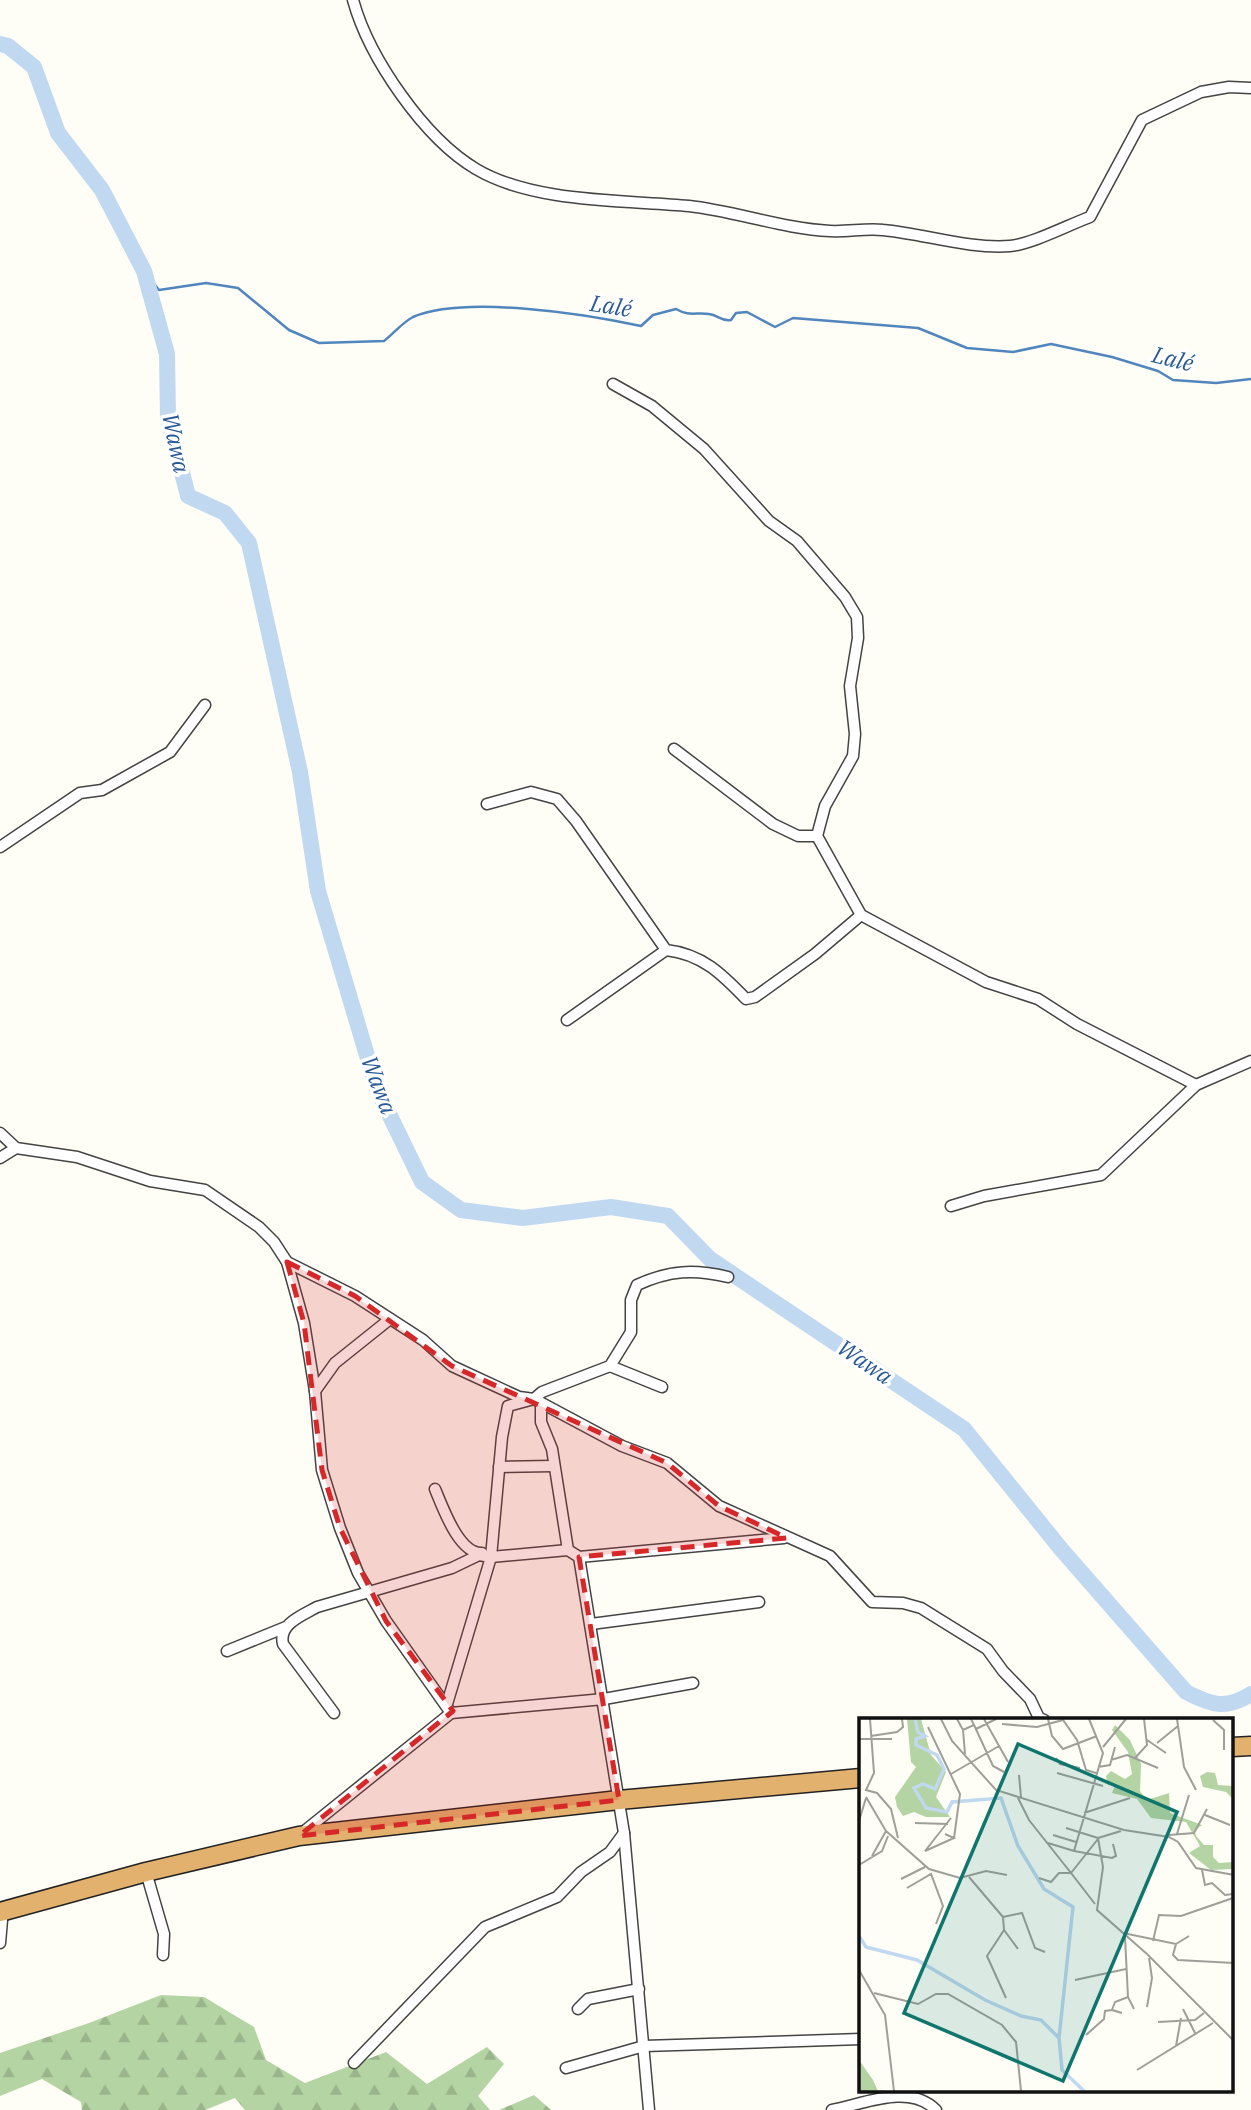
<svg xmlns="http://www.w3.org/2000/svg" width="1251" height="2110" viewBox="0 0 1251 2110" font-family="'IBM Plex Serif',serif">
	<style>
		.forest { fill: url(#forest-firs) }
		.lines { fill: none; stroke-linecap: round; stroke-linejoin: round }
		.stream { stroke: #5085be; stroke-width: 2.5 }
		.river { stroke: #c0d8f0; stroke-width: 16 }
		.street-casing { stroke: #444; stroke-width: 13 }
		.highway-casing { stroke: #222; stroke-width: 21 }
		.street { stroke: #fff; stroke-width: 10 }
		.highway { stroke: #e3b16e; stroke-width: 18 }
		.marked { fill: #d62828; fill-opacity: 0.2; stroke: #d62828; stroke-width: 5; stroke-dasharray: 14 9; stroke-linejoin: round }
		.labels { text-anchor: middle; stroke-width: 7; stroke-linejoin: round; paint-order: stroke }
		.water-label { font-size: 23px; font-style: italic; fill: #285995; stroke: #fff }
		.inset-river { fill: none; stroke: #c0d8f0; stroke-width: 3.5 }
		.inset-road { fill: none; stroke: #9f9f9a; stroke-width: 2 }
		.view { fill: #0f766e; fill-opacity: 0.15; stroke: #0f766e; stroke-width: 3.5 }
		.inset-edge { fill: none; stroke: #111; stroke-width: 3.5 }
	</style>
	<defs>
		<pattern id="forest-firs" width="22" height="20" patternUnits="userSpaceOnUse" patternTransform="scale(1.75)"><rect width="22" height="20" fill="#b4d4a3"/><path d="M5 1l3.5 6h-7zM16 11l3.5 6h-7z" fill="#9ab58b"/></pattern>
	</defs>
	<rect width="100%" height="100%" fill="#fefdf6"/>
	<g class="forest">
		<path d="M161,1995L204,1997L254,2027L266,2060L305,2083L386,2052L427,2084L487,2047L504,2064L478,2096L490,2110H245L235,2098L205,2110H82L81,2102L42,2079L0,2096V2053L89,2023Z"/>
		<path d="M534,2095L551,2110H499Z"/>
	</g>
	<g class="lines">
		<path class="stream" d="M144,271L159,290L206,283L238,288L289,330L319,343L384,341C393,334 403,322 413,317C465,295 585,314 641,326L653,315L676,309C690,317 695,312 709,314C718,315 722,322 731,320L736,313L747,312L775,327L793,318L918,328L967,348L1013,352L1051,344L1112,357L1158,371L1173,380L1216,383L1251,379"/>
		<path class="river" d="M0,44L8,46L34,67L58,133L102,190L144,271L167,354L168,418L188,496L225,513L249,543L300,772L318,891L377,1089L422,1182L461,1210L523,1218L611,1207L668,1216L710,1259L964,1429L1061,1549L1186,1692C1211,1705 1226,1710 1251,1694"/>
		<defs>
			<g id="street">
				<path d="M353,0C369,58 424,138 476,169C533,203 624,200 689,206C735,211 784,229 830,231C848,232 866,228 883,230C925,234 968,249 1010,246C1032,244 1068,225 1090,217L1142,120L1201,92L1229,87L1251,88"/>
				<path d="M613,384L652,406L704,449L769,521L797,541L845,597L857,617L858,638L850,686L855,734L853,756L825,806L817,836L861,915L986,982L1038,999L1077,1024L1196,1085"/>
				<path d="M674,749L773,824L798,836H817"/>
				<path d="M487,804L531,792L557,799L576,821L666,950C702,954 722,974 746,999L755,997L815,954L861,915"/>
				<path d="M0,847L80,793L102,790L170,752L205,705"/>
				<path d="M567,1020L666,950"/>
				<path d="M0,1133L16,1148L77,1157L150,1181L205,1190L259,1227L274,1242L287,1262L304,1323L315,1391L322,1470L340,1528L358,1573L386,1621L451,1713L302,1833"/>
				<path d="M0,1158L16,1148"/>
				<path d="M951,1206L984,1196L1101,1175L1196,1085L1251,1061"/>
				<path d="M287,1262L355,1296L423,1340L452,1366L519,1397L534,1399L542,1392L610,1366L631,1332V1300L637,1285C670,1270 694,1269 728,1277"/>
				<path d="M610,1366L662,1387"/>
				<path d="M315,1391L335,1363L390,1319"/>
				<path d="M541,1406V1422L552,1449L568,1550"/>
				<path d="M499,1467L553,1466"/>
				<path d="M435,1489C443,1508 459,1554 482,1553"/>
				<path d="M579,1557L784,1538"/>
				<path d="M591,1624L759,1602"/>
				<path d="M227,1651L286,1627"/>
				<path d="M447,1704L491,1557L502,1437L508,1406L534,1399L622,1446L667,1463L719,1506L830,1556L872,1602L903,1603L921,1608L987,1649L1003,1671L1030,1699L1039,1718L1044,1720"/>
				<path d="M334,1713L283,1644C278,1624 303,1615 317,1607L452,1568L479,1555L491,1557L568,1550L579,1557L624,1833L649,2110"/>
				<path d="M451,1713L604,1699L693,1683"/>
				<path d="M146,1872L164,1934L163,1955"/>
				<path d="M0,1943L2,1920"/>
				<path d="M578,2009L588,1999L639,1989"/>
				<path d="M354,2063L485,1927L557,1897L581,1872L610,1852L624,1833"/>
				<path d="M566,2068L644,2046L861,2039"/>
				<path d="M832,2110C864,2104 909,2083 936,2110"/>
			</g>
			<g id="highway">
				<path d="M1232,1747L1251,1746"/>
				<path d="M0,1912L146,1872L299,1836L619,1800L861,1778"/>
			</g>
		</defs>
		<use href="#street" class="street-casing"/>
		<use href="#highway" class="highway-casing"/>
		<use href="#street" class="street"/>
		<use href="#highway" class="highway"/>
	</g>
	<path class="marked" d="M287,1262L355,1296L452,1366L667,1463L719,1506L787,1538L579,1557L619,1800L299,1836L453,1711L386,1621L340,1528L322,1470L304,1323Z"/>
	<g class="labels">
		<g class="water-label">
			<text transform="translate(611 306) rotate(9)" y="8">Lalé</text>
			<text transform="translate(1173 359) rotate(14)" y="8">Lalé</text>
			<text transform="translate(176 443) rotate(78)" y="8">Wawa</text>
			<text transform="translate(379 1085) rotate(69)" y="8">Wawa</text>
			<text transform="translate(865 1362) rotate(34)" y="8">Wawa</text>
		</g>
	</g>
	<g transform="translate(859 1718)">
		<rect width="374" height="374" fill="#fefdf6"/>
		<path d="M48,1H62L72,37L87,54L77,79L91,99H67L55,94L44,98L38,89L36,79L57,49L52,44ZM256,7L271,22L282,46L281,73L288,82L310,75L311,95L343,107L335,113L338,119L345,127H354V139L360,145L374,144V151L352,152L330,135L341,128L327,104L292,100L278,81L253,75L256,67H249L247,58L252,53L266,61L273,56L269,34L253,12ZM348,54L356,55L359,67L374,68V81L367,74L344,69L341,58ZM0,342L14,362L19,373H0Z" fill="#b4d4a3"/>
		<path class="inset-river" d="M56,1L59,14L66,18L57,21V27L78,37L85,51L76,71L64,66L55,70L67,90L88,94L93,84L142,80L159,128L185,171L214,189L200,320L203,352L225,373M0,218L7,229L58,242L126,282L162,298L182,302L200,320"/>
		<path class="inset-road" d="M11,1L15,55L7,72L18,75L32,91L39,120M82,1L93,23L137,72L265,112L310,119L319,124L337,150L375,157M98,1L104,12L115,7L112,1M125,1L149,44M189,1L193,18L204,31L238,18M230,1L244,35L215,133L253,140L257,138L254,126M318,1L325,49L337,72M354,2L365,12V32M143,6L178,9L204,2L218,22L227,52L237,55M115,7L134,48L145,54M69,9L101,76L95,120M117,11L137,1M104,12L106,36M12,18L38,14L44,9L43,1M0,21H33M288,22L307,35M298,25L319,8M244,29L267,1M197,40L201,46L221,50M276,40L288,27L285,1M252,42L268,37L299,50M239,49L251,47L256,29M198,55L244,68M92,56L140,28M160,57L162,79M7,79L27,113L13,138M159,80L170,102L212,155L239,121M225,95L271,80M346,97L371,107M0,103L7,80M56,105L89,106M207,110L239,120M27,113L70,151L101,160L127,153L148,157M262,113L239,120L244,149L238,192L288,236L375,323M86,116L95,120L66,133L92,100M318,116L330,77M194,117L217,124M310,117L335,115L348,91M189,125L215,133M0,147L23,133L29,118M343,152L346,167L353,165L366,177L374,176M110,159L144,199L145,212L128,238L147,280M180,160L192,164L200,155H212L236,186M42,161L66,149M48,170L72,156L84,188L77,206M144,199L163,195L176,230L186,234M145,212L159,231M264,215L317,226L330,218M266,219L269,279L275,291M294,223L300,197L322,198L374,180M317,226L314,237L319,242L375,245M0,252L26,297L35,373M216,262L267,251M15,275L59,286L77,276H89L143,307L157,324L162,373M288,289L293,260L290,240M324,291L336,315M263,295L253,292L256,284L269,279M299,304L336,302L345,295M227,317L245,301L246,293L253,292M317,328L322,300M278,352L354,305"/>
		<path class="view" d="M159,26L318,94L204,363L45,295Z"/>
		<rect width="374" height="374" class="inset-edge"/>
	</g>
</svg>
